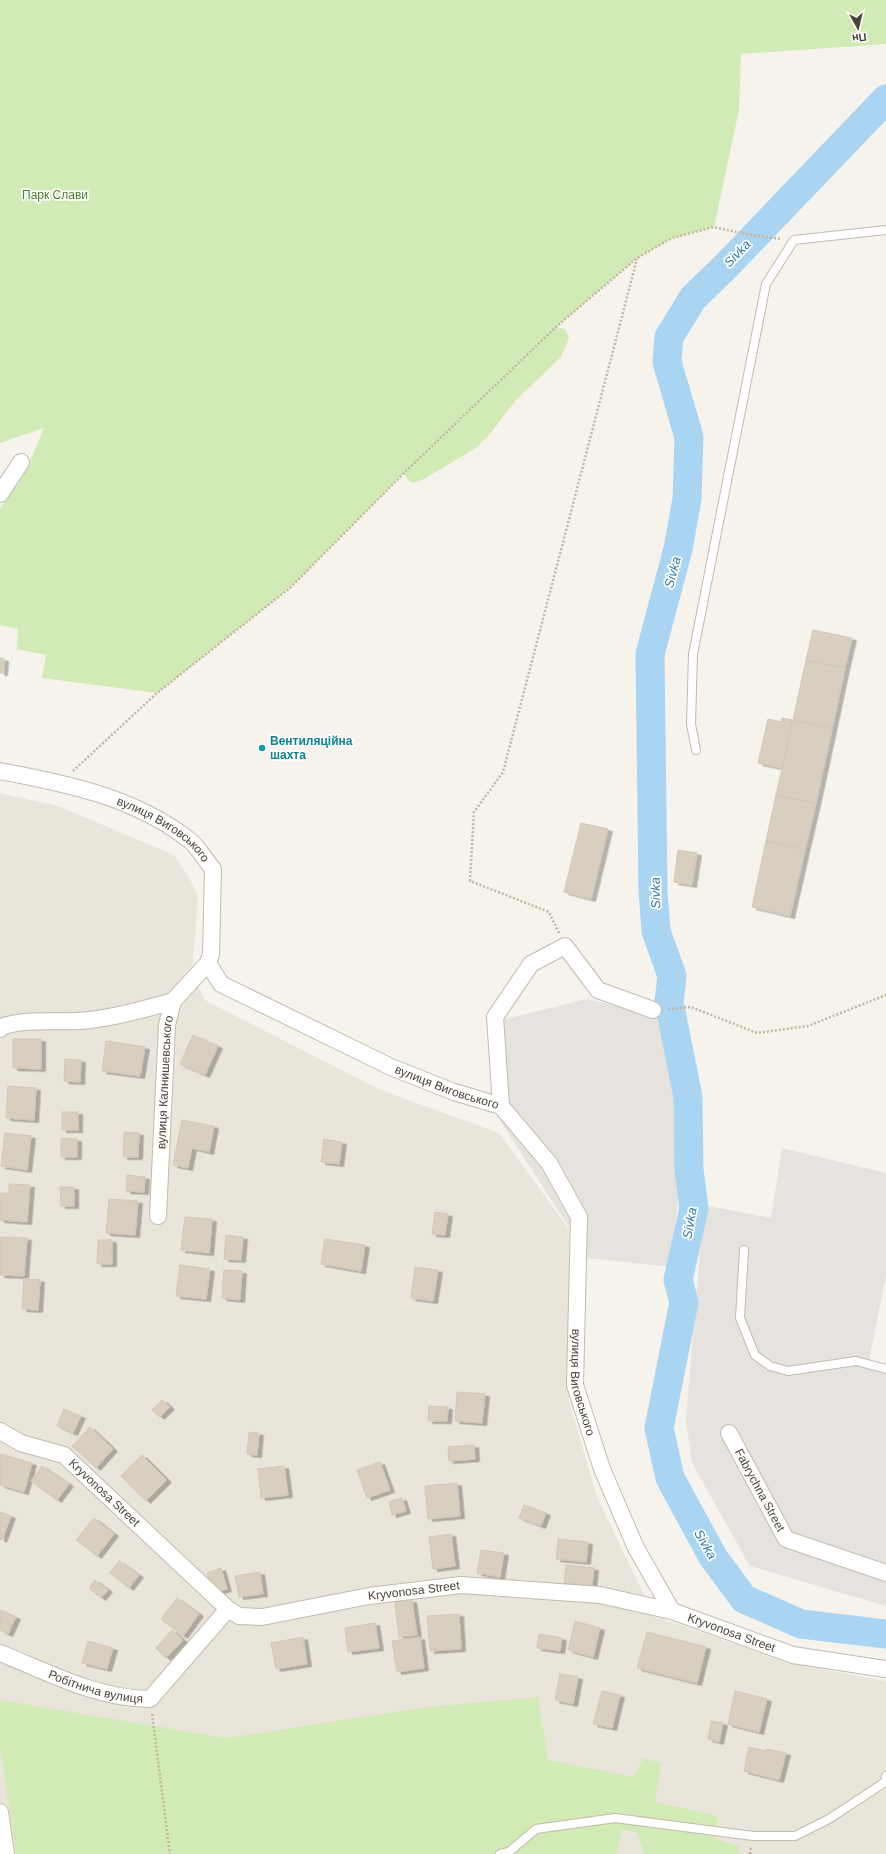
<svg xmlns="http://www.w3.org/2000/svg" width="886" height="1854" viewBox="0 0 886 1854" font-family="Helvetica,sans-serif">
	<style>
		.residential { fill: #eae5da }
		.industrial { fill: #e6e2dd }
		.green { fill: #d2eab5 }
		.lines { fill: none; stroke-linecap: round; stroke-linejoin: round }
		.river { stroke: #a9d4f2; stroke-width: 29 }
		.building { fill: #d8cfc1; stroke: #d3c7b4; filter: url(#shadow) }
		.lane-casing { stroke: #c2bbae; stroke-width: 10 }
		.street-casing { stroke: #c2bbae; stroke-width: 18 }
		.path { stroke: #c4b79f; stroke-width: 2.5; stroke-dasharray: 2 2; stroke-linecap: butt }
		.lane { stroke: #fff; stroke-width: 8 }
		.street { stroke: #fff; stroke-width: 16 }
		.culture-dot { fill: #0f9aa8; stroke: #fff; stroke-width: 1.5 }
		.labels { text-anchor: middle; stroke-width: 3.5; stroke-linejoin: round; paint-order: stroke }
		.park-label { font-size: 12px; fill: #4a7f2a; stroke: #fff }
		.culture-label { font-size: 12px; font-weight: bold; fill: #0d838f; stroke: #fff; text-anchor: start }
		.street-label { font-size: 12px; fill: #4b4439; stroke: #fff }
		.water-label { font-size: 13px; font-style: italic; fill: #2e7ab2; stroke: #fff }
	</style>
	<defs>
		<filter id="shadow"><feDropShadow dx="4.5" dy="2.5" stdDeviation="0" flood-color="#0004"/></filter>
	</defs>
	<rect width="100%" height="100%" fill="#f6f3ec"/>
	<path class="residential" d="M0,793L58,806L174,855L190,879L198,896L192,974L205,1000L378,1089L499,1133L569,1229V1401L597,1497L654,1616L788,1663L886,1681V1854H0Z"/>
	<g class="industrial">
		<path d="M587,999L657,1016L676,1098L682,1175L669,1267L589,1258L497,1116L502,1020Z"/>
		<path d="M782,1148L886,1173V1276L869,1360L886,1365V1606L750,1566L692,1463L686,1420L704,1205L771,1218Z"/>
	</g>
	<g class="green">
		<path d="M0,0H886V44L741,54L739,110L714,227L672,238L637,258L556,327L565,329L569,338L561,357L516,400L490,434L476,448L424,479L414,483L408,480L404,473L291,587L157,693L42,678L46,655L17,649L18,629L0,625V509L31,459L44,428L0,443Z"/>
		<path d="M538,1697L548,1760L634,1777L643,1758L661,1763L655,1802L718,1816L716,1839L739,1846L738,1854H644L637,1832L622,1830L617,1854H16L0,1746V1700L227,1738L427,1707Z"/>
	</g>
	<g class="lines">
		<path class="river" d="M886,99L728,264L693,298L669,337L667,362L689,437L687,499L678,549L650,654L653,891L656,931L672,976L669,1002L688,1097L689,1170L694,1208L678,1280L684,1302L659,1428L670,1478L713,1557L744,1599L801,1624L886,1634"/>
	</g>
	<g class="building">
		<path d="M813,630L852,638L845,668L806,660Z"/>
		<path d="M0,658L4,659L3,673H0Z"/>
		<path d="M806,660L845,668L832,729L793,720Z"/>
		<path d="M782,718L793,720L782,768L758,763L768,719L781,722Z"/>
		<path d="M793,720L832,729L816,803L776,795Z"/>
		<path d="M776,795L816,803L805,850L766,841Z"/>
		<path d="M581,823L608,829L591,899L564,892Z"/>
		<path d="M766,841L805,850L790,916L752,907Z"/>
		<path d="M678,850L697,853L692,885L674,882Z"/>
		<path d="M193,1035L218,1046L205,1075L180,1064Z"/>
		<path d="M13,1039H41V1069L13,1068Z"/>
		<path d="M106,1041L145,1047L140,1076L102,1071Z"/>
		<path d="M65,1059L81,1060L80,1082L64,1081Z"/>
		<path d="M8,1086L36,1088L34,1120L6,1118Z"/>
		<rect x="62" y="1112" width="16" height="18"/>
		<path d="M182,1120L214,1126L209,1152L192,1148L188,1168L173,1165Z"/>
		<path d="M124,1132L139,1133L138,1157H123Z"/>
		<path d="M5,1133L31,1136L27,1170L1,1166Z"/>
		<path d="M61,1138L77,1139V1157H61Z"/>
		<path d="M324,1139L342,1142L339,1164L321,1162Z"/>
		<path d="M127,1175L145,1177L144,1192L126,1191Z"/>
		<path d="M9,1184L30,1185L27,1222L0,1220V1193H9Z"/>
		<path d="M60,1187H74V1206H61Z"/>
		<path d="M109,1199L138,1201L135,1235L106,1233Z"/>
		<path d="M435,1212L448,1214L445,1235L432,1234Z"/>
		<path d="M185,1217L212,1219L209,1253L181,1250Z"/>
		<path d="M226,1235L243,1237L241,1260L224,1259Z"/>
		<path d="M0,1237L27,1238L24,1276L0,1275Z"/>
		<path d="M325,1239L365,1245L361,1271L321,1264Z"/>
		<path d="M98,1240H112V1264H97Z"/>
		<path d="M180,1265L210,1269L206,1299L176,1296Z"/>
		<path d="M415,1267L438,1270L433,1301L411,1298Z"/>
		<path d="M224,1270L242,1271L240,1300L222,1298Z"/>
		<path d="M24,1279L40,1280L38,1310L22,1309Z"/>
		<path d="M457,1392L485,1394L482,1423L455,1421Z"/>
		<path d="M162,1400L170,1407L160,1417L152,1410Z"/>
		<path d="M429,1406L448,1407L447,1421H428Z"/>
		<path d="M64,1409L81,1416L73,1433L57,1426Z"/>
		<path d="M90,1427L113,1449L96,1468L72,1446Z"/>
		<path d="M249,1432L259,1433L257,1455L247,1454Z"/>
		<path d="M474,1445L475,1459L449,1461L448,1447Z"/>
		<path d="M0,1454L32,1463L24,1492L0,1485Z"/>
		<path d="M142,1455L167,1480L146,1501L121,1476Z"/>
		<path d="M380,1462L390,1490L367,1498L357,1470Z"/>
		<path d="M42,1466L69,1484L57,1500L31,1481Z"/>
		<path d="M284,1466L288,1495L261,1498L258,1469Z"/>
		<path d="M457,1483L460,1516L428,1519L425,1486Z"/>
		<path d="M402,1498L406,1511L392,1515L389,1502Z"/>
		<path d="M524,1505L546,1513L541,1526L519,1518Z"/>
		<path d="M0,1512L11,1516L2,1540L0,1539Z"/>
		<path d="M94,1518L114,1534L97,1556L76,1540Z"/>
		<path d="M451,1534L455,1566L433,1569L429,1537Z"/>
		<path d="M558,1539L588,1542L586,1562L556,1559Z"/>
		<path d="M481,1550L504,1553L500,1577L477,1573Z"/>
		<path d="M119,1561L139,1575L129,1588L110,1573Z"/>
		<path d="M566,1565L594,1568L592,1586L564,1583Z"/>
		<path d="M221,1568L227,1589L213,1593L207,1573Z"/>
		<path d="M260,1572L263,1594L239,1597L235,1576Z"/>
		<path d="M95,1580L108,1590L101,1598L89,1588Z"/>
		<path d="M177,1598L199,1614L183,1636L161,1619Z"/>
		<path d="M412,1600L417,1635L399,1637L395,1602Z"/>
		<path d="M0,1610L16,1617L8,1634L0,1630Z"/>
		<path d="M459,1614L461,1649L430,1651L427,1616Z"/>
		<path d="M575,1621L600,1628L593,1657L568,1650Z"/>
		<path d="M375,1623L379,1648L348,1652L345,1628Z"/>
		<path d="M172,1630L183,1640L166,1658L156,1648Z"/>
		<path d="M647,1632L706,1647L697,1683L637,1668Z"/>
		<path d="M539,1634L562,1638L560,1651L537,1648Z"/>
		<path d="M303,1637L307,1664L276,1669L271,1643Z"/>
		<path d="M420,1637L424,1668L397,1672L392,1641Z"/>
		<path d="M88,1641L113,1648L107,1669L82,1663Z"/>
		<path d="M560,1674L578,1677L573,1704L555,1700Z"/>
		<path d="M602,1691L620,1695L612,1728L593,1724Z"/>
		<path d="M735,1691L767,1699L759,1732L728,1724Z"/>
		<path d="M711,1721L723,1723L719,1742L708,1739Z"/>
		<path d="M749,1747L765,1751L766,1749L786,1753L779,1780L744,1771Z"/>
	</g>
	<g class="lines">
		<defs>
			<g id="lane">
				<path d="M696,750L691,724L693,654L766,284L794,240L886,230"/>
				<path d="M744,1250L740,1318L755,1355L770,1366L788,1371L856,1361L886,1369"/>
				<path d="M500,1854L509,1852L536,1829L615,1818L753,1836H795L829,1819L885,1782L886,1776"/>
			</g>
			<g id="street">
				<path d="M0,494L21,462"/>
				<path id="s1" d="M0,771C65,783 134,797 188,839C198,846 205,860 213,869L211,954L208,963L221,984L391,1067L454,1092L501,1106L549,1163L579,1217L575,1385L602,1469L636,1548L672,1611"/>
				<path d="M0,1029L1,1027C29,1017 60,1024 89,1020C118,1017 146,1009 173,1001"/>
				<path d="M501,1106L495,1017L531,964L565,946L598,990L653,1010"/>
				<path id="s2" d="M158,1216L167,1025L173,1001L208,963"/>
				<path id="s3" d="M0,1431L21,1443L64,1455L228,1609L239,1616L262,1617L369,1596L461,1585L600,1595L672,1611L793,1655L886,1669"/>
				<path id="s4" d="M729,1433L786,1539L886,1573"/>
				<path id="s5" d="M0,1653C48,1672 97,1699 150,1699L228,1609"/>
				<path d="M0,1812L6,1854"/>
			</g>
		</defs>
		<use href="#lane" class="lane-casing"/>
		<use href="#street" class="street-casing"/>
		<g class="path">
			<path d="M73,771L157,693L291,587L404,473L556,327L637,258L672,238L714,227L745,234L781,239"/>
			<path d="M559,933L549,912L470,881L474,812L503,772L637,259"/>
			<path d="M668,1009L691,1007L757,1033L808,1026L886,995"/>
			<path d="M152,1714L170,1854"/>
			<path d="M750,1854L751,1847"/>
		</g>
		<use href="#lane" class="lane"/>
		<use href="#street" class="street"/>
	</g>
	<circle class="culture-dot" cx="262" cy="748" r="4"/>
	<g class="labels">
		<g class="park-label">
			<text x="55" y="199">Парк Слави</text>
		</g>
		<g class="culture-label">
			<text x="270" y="745">Вентиляційна<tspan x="270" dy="14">шахта</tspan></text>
		</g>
		<g class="street-label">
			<text dy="4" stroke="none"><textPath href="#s1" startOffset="176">вулиця Виговського</textPath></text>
			<text dy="4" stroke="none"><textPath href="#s2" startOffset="134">вулиця Калнишевського</textPath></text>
			<text dy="4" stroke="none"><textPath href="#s1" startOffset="609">вулиця Виговського</textPath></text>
			<text dy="4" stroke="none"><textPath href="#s1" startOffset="969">вулиця Виговського</textPath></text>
			<text dy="4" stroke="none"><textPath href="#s4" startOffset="65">Fabrychna Street</textPath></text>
			<text dy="4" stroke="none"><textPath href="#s3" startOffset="124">Kryvonosa Street</textPath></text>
			<text dy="4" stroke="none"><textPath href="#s3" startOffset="484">Kryvonosa Street</textPath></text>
			<text dy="4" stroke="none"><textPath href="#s3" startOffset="808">Kryvonosa Street</textPath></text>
			<text dy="4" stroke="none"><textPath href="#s5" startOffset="102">Робітнича вулиця</textPath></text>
		</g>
		<g class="water-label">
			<text transform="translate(737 253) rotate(-46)" y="5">Sivka</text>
			<text transform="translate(672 572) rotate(-75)" y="5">Sivka</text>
			<text transform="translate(655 893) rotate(-91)" y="5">Sivka</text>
			<text transform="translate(689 1223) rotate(-80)" y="5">Sivka</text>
			<text transform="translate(706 1544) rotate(60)" y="5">Sivka</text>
		</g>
	</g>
	<g transform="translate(858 28) rotate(172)" stroke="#ffffff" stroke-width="3" paint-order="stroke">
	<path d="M0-3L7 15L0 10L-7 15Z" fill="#4b4439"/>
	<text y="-6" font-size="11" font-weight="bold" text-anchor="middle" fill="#4b4439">Пн</text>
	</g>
</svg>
